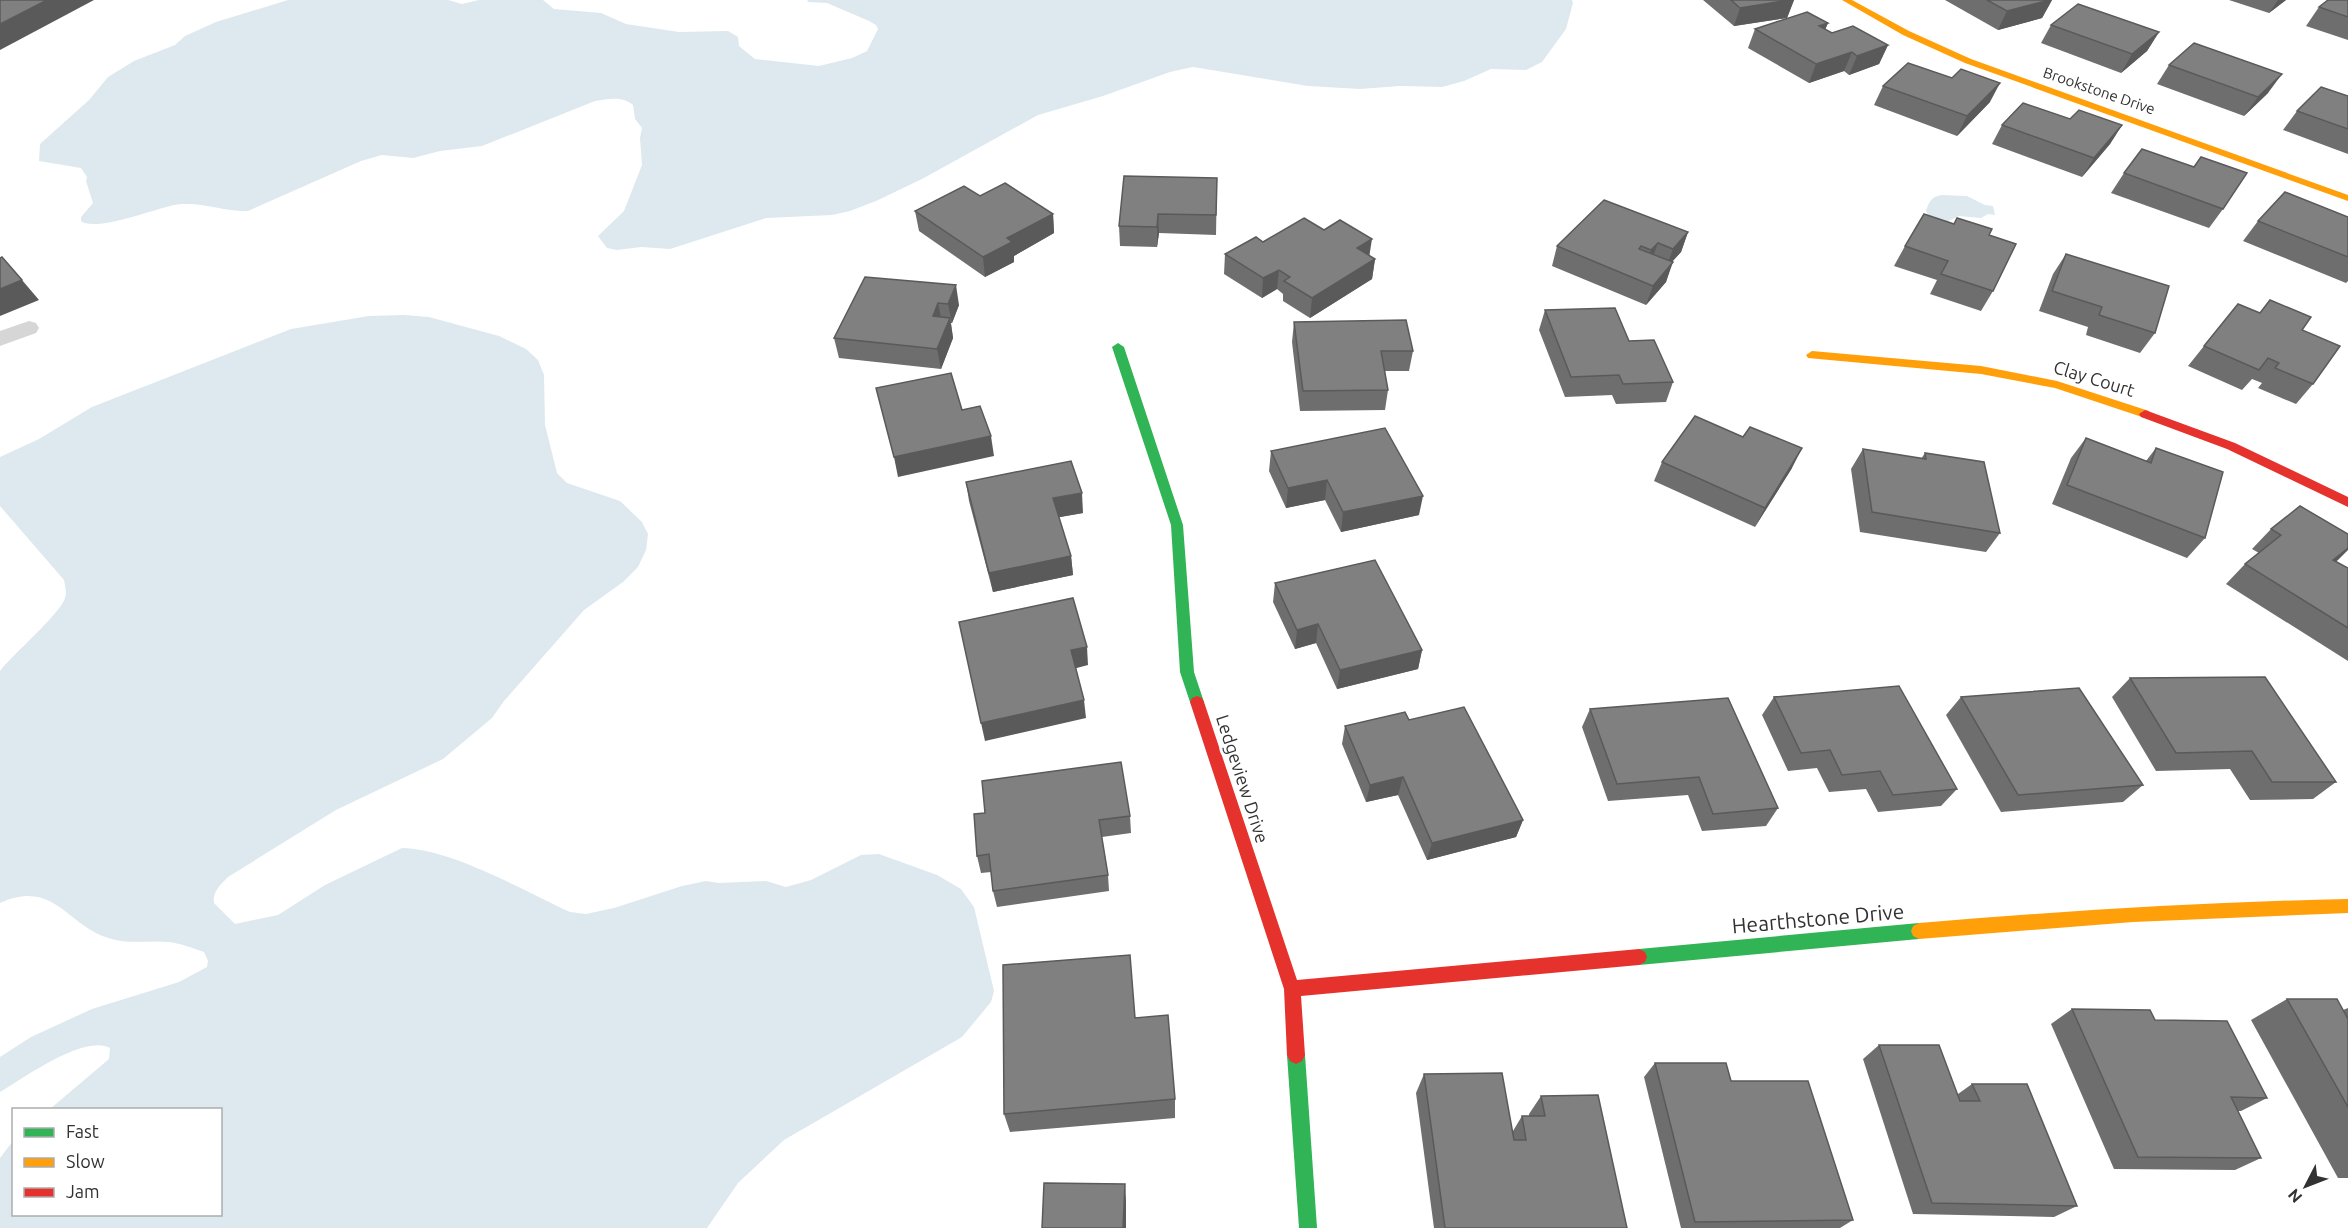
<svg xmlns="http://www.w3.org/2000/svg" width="2348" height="1228" viewBox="0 0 2348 1228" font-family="Ubuntu,sans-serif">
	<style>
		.water { fill: #dde9ef }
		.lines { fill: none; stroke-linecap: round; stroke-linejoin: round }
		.lane { fill: #d6d6d6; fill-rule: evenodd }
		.fast { fill: #30b455; fill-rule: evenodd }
		.slow { fill: #ff9f0a; fill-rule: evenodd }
		.jam { fill: #e5322d; fill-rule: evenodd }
		.wall { fill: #6e6e6e }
		.shaded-wall { fill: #5a5a5a }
		.building { fill: #808080; stroke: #5a5a5a; stroke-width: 1.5 }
		.labels { text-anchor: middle; stroke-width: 6; stroke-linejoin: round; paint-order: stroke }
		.far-street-label { font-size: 15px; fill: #323232; stroke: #fff }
		.street-label { font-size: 18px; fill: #323232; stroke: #fff }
		.near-street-label { font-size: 21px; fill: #323232; stroke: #fff }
	</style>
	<rect width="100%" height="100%" fill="#fff"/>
	<g class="water">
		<path d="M288,0H448L462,4L479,0H543L554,9L601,13L626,24L679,32L728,31L738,37L739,46L755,59L819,66L852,58L867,51L878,29L876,25L869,21L827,3L807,2L808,0H1572L1573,3L1566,29L1542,62L1526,70L1491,69L1464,81L1442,87L1400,86L1360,89L1308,86L1193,67L1170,72L1103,96L1038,115L922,179L876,201L850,211L832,215L766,218L670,249L641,247L617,250L607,248L598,236L624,211L642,165L640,138L642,128L635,119L633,105C622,96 608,99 595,101L482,146L440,151L413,158L382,155L361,161L248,211C223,212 195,199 170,206C153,210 94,232 81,221V217L93,203L86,181L87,177L81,168L39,161L40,144L89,100L108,77L134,61L175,45L185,36L216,22Z"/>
		<path d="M1941,195L1967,196L1985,205L1993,206L1995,215L1988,214L1981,218L1959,216L1946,222L1929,217L1926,211C1929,202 1931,197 1941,195Z"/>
		<path d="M404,315L429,317L499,336L526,349L538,360L544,375L545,425L557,473L567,483L620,501L642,522L648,534L646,550L638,567L623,582L584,610L504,701L492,718L443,759L336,810L228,877C221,884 212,892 214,903L235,924L278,915L325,885L402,848C452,849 524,891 570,912L586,914L614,908L682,886L706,881L719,883L766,881L786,887L811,880L861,855L879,854L937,875L961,889L974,907L994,991L991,1002L962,1037L784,1140L738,1183L707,1228H0V1158L13,1141L14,1214H220V1110L50,1109L109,1059L110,1048C84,1034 24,1078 0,1092V1057L31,1037L92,1009L179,982L207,967L208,961L204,952C192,948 180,943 168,942C151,940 133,944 116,940C68,931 57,877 0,903V671C13,654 61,613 65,598C67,592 65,586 64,580L0,506V457L39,439L92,407L291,329L369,316Z"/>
	</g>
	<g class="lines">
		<path class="lane" d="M29,321L36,323L39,328L36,333L0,346V331Z"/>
		<g class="fast">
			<path d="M1118,343L1124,347L1183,525L1194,672L1204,702L1202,706L1197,708L1192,706L1190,702L1180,672L1171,525L1112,347Z"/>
			<path d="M1919,923L1925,926L1927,931L1925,936L1919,939L1639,965L1633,962L1631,957L1633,952L1639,949Z"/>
			<path d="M1296,1046L1302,1049L1305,1055L1317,1228H1299L1287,1055L1290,1049Z"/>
		</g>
		<g class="slow">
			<path d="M1842,0H1852L1909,31L1971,59L2348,195V201L1965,63L1903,35Z"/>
			<path d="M1812,351L1981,366L2057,381L2149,411L2151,414L2145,418L2055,388L1981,374L1808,358L1806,355Z"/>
			<path d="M2348,899V913L2133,922L1919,939L1913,936L1911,931L1913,926L1919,923C2062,911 2205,902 2348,899Z"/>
		</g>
		<g class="jam">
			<path d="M2145,410L2235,443L2348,497V507L2227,449L2141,417L2139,414Z"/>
			<path d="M1197,696L1202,698L1204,702L1297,980L1639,949L1645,952L1647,957L1645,962L1639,965L1301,996L1305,1055L1302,1061L1296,1064L1290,1061L1287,1055L1284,989L1190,702L1192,698Z"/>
		</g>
	</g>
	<g class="wall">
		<path d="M1703,0H1794L1787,18L1828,23L1825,29L1832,33L1888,45L1879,64L1849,75L1844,71L1809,83L1748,48L1755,29L1787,18L1734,26Z"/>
		<path d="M1945,0H2052L2042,18L1998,30Z"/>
		<path d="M2229,0H2286L2269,13Z"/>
		<path d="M2348,0V40L2306,26L2319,7Z"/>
		<path d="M2051,25L2159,32L2147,51L2121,73L2041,43Z"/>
		<path d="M2169,65L2268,93L2244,116L2157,84Z"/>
		<path d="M1883,86L1990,102L1957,136L1874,105Z"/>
		<path d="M2348,96V154L2283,130L2297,111Z"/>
		<path d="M2070,119L2122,125L2110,144L2082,177L1992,144L2002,125Z"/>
		<path d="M2124,173L2223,209L2209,228L2111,193Z"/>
		<path d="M1217,178L1216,235L1159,233L1157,247L1120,246L1119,226Z"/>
		<path d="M980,196L1053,214L1054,233L1014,256V262L985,277L919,231L915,211Z"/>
		<path d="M2348,217V281L2346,283L2243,241L2258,221Z"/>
		<path d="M1688,232L1681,252L1672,262L1666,282L1646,305L1552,266L1557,246Z"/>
		<path d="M1989,235L1993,291L1981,311L1930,294L1937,280L1894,266L1905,246Z"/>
		<path d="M1263,242L1370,256L1375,259L1372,279L1310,318L1283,301V294L1277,289L1262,298L1224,274L1225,254Z"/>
		<path d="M2066,254L2155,333L2140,353L2086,335L2088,327L2039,311L2053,274Z"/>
		<path d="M865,277L959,305L952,323H951L953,338L941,369L839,358L834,338Z"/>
		<path d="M1545,310L1629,341L1673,382L1666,402L1616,404L1612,395L1565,397L1539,330Z"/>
		<path d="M1294,322L1413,351L1409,371H1385L1388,390L1385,410L1300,411L1292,342Z"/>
		<path d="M2302,330L2313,384L2296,404L2258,388L2262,383L2252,379L2242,390L2188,366L2204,346Z"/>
		<path d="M1743,437L1792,468L1755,527L1654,481L1662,462Z"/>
		<path d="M2086,438L2146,461L2156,448L2205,538L2187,558L2052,504L2071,458Z"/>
		<path d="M1863,449L1921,459L1925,453L2000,533L1986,552L1860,532L1851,469Z"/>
		<path d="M1271,451L1419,515L1341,532L1325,500L1286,508L1269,471Z"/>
		<path d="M966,482L1083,513L1059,517L1071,556L1073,575L993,592L969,501Z"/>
		<path d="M2271,529L2348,568V661L2226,584L2245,564L2259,553L2252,549Z"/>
		<path d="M1275,583L1422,650L1418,669L1337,689L1316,643L1295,649L1273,602Z"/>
		<path d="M2130,678L2336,782L2313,799L2250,800L2230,769L2156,771L2112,697Z"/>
		<path d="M1774,697L1957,789L1941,806L1878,812L1866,789L1829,792L1817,768L1788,771L1762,715Z"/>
		<path d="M1961,697L2143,785L2123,802L2001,812L1946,715Z"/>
		<path d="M1590,709L1778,808L1766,826L1702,831L1688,795L1608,801L1582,727Z"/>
		<path d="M1409,720L1523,820L1516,837L1427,860L1398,795L1366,802L1342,744L1345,726Z"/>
		<path d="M974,814L1130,816L1131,833L1102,837L1108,875L1109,891L997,907L993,891L991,872L981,873L977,856Z"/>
		<path d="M2287,999L2343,1010L2348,1008V1178H2338L2251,1020Z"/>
		<path d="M2072,1009L2155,1020L2267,1098L2241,1111H2238L2261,1158L2235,1170L2114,1169L2051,1024Z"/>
		<path d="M1135,1018L1175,1099V1118L1010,1132L1004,1114Z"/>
		<path d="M1879,1045L1958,1094L1972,1084L2077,1206L2054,1217L1913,1214L1863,1059Z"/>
		<path d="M1655,1063L1731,1081L1853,1220L1840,1228H1681L1644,1077Z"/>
		<path d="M1424,1074L1513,1131L1522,1116H1529V1114L1541,1096L1627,1228H1434L1416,1093Z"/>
	</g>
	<g class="shaded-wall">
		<path d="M47,0H94L0,50V24Z"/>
		<path d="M1790,0H1794L1787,18L1734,26L1740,8Z"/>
		<path d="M2050,0H2052L2042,18L1998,30L2007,11Z"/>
		<path d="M2278,0H2286L2269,13Z"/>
		<path d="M1828,23L1820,42L1819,26Z"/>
		<path d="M2159,32L2147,51L2121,73L2132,54Z"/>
		<path d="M1888,45L1879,64L1849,75L1857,56Z"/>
		<path d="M1852,52L1844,71L1809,83L1816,64Z"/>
		<path d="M2282,74L2268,93L2244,116L2258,97Z"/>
		<path d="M2000,83L1990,102L1957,136L1967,116Z"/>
		<path d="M2122,125L2110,144L2082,177L2094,158Z"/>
		<path d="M1053,214L1054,233L1014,256V262L985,277L983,257L1007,238Z"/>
		<path d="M1158,214L1159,233L1157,247V227Z"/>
		<path d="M1688,232L1681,252L1666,268L1673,249Z"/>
		<path d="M1372,239L1369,258L1357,248Z"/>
		<path d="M1658,243L1651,262L1644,270L1651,250Z"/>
		<path d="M1375,259L1372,279L1310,318L1312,298Z"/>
		<path d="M1673,262L1666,282L1646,305L1653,286Z"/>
		<path d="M1279,270L1277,289L1262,298L1263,278Z"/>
		<path d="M22,280L39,300L0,316V289Z"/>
		<path d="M956,285L959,305L952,323L948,304Z"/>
		<path d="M938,303L942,322L933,316Z"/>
		<path d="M950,318L953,338L941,369L937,349Z"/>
		<path d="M991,436L994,456L898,477L894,457Z"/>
		<path d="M1802,448L1792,468L1755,527L1765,508Z"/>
		<path d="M1327,480L1325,500L1286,508L1288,488Z"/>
		<path d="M1082,493L1083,513L1055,518L1053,498Z"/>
		<path d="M1423,496L1419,515L1341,532L1343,512Z"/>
		<path d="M2348,548V550L2338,560L2313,580L2333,560Z"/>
		<path d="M1071,556L1073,575L993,592L989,573Z"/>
		<path d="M1318,624L1316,643L1295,649L1297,630Z"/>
		<path d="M1087,647L1088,665L1073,669L1071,650Z"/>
		<path d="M1422,650L1418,669L1337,689L1340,670Z"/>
		<path d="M1084,700L1086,718L985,741L981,723Z"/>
		<path d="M1403,777L1398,795L1366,802L1370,785Z"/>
		<path d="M1523,820L1516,837L1427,860L1432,843Z"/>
		<path d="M1125,1184L1126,1200V1228H1123Z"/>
	</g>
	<g class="building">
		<path d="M0,0H47L0,24Z"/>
		<path d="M1731,0H1790L1740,8Z"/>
		<path d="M1987,0H2050L2007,11Z"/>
		<path d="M2328,0H2348V17L2319,7Z"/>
		<path d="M2078,4L2159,32L2132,54L2051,25Z"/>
		<path d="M1807,12L1828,23L1819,26L1832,33L1853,26L1888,45L1857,56L1852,52L1816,64L1755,29Z"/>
		<path d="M2194,43L2282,74L2258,97L2169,65Z"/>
		<path d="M1908,63L1952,78L1961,69L2000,83L1967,116L1883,86Z"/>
		<path d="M2321,87L2348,96V129L2297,111Z"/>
		<path d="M2023,103L2070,119L2079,110L2122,125L2094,158L2002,125Z"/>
		<path d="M2142,149L2194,167L2201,157L2247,173L2223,209L2124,173Z"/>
		<path d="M1124,176L1217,178L1216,215L1158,214L1157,227L1119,226Z"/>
		<path d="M1005,183L1053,214L1007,238L1012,242L983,257L915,211L964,186L980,196Z"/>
		<path d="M2285,192L2348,217V257L2258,221Z"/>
		<path d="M1604,200L1688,232L1673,249L1658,243L1651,250L1641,246L1639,249L1673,262L1653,286L1557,246Z"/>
		<path d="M1924,214L1954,224L1957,218L1992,229L1989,235L2016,244L1993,291L1941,274L1948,261L1905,246Z"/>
		<path d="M1304,218L1324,230L1340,220L1372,239L1357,248L1375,259L1312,298L1284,281L1290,277L1279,270L1263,278L1225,254L1256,237L1263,242Z"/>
		<path d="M2066,254L2169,286L2155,333L2099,315L2102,307L2052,291Z"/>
		<path d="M2,257L22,280L0,289V258Z"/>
		<path d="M865,277L956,285L948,304L938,303L933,316L950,318L937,349L834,338Z"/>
		<path d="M2270,300L2311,317L2302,330L2340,346L2313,384L2275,368L2279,363L2268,358L2259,370L2204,346L2238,304L2260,313Z"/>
		<path d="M1615,308L1629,341L1654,340L1673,382L1623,384L1619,375L1571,377L1545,310Z"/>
		<path d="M1406,320L1413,351H1381L1388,390L1303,391L1294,322Z"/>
		<path d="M951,373L962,410L980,406L991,436L894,457L876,388Z"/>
		<path d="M1695,416L1743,437L1750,427L1802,448L1765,508L1662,462Z"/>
		<path d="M1385,428L1423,496L1343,512L1327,480L1288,488L1271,451Z"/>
		<path d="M2086,438L2151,463L2156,448L2223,472L2205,538L2067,485Z"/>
		<path d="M1863,449L1926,459L1925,453L1984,462L2000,533L1872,512Z"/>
		<path d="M1071,461L1082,493L1053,498L1071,556L989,573L966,482Z"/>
		<path d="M2300,506L2348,534V548L2333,560L2348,568V628L2245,564L2281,535L2271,529Z"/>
		<path d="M1375,560L1422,650L1340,670L1318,624L1297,630L1275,583Z"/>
		<path d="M1073,598L1087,647L1071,650L1084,700L981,723L959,622Z"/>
		<path d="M2265,677L2336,782H2272L2252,751L2176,753L2130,678Z"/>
		<path d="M1899,686L1957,789L1893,795L1880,771L1842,775L1830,750L1801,753L1774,697Z"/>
		<path d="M2079,688L2143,785L2018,795L1961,697Z"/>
		<path d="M1728,698L1778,808L1713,814L1699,777L1617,784L1590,709Z"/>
		<path d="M1464,707L1523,820L1432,843L1403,777L1370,785L1345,726L1405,712L1409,720Z"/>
		<path d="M1121,762L1130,816L1099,820L1108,875L993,891L989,854L977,856L974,814L985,813L982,781Z"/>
		<path d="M1130,955L1135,1018L1168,1015L1175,1099L1004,1114L1003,965Z"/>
		<path d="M2287,999H2337L2348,1019V1107Z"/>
		<path d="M2072,1009L2150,1010L2155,1020L2227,1021L2267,1098L2231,1097L2261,1158L2138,1157Z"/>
		<path d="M1879,1045H1939L1960,1101H1980L1972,1084H2027L2077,1206L1932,1203Z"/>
		<path d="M1655,1063H1726L1731,1081H1808L1853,1220L1695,1222Z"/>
		<path d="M1502,1073L1514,1140H1526L1522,1116H1545L1541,1096L1598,1095L1627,1228H1445L1424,1074Z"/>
		<path d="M1044,1183L1125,1184L1123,1228H1042Z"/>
	</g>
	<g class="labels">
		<g class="far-street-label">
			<text transform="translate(2099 91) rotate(19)" y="5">Brookstone Drive</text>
		</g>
		<g class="street-label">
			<text transform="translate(2094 379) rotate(17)" y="6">Clay Court</text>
			<text transform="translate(1242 779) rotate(72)" y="6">Ledgeview Drive</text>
		</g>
		<g class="near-street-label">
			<text transform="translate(1818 919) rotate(-5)" y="7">Hearthstone Drive</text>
		</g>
	</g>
	<rect x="12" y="1108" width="210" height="108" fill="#ffffff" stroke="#adadad" stroke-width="1.5"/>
	<rect x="24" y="1128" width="30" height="9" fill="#30b455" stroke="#adadad" stroke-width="1.5"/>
	<text x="66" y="1138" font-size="18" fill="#323232">Fast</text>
	<rect x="24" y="1158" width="30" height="9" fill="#ff9f0a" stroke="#adadad" stroke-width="1.5"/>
	<text x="66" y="1168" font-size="18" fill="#323232">Slow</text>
	<rect x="24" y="1188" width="30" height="9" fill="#e5322d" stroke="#adadad" stroke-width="1.5"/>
	<text x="66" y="1198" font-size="18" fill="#323232">Jam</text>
	<g transform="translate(2306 1186) rotate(228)" stroke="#ffffff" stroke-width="4.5" paint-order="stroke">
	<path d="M0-4.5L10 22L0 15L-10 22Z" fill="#323232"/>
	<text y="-9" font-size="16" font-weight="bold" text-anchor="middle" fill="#323232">N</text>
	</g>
</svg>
